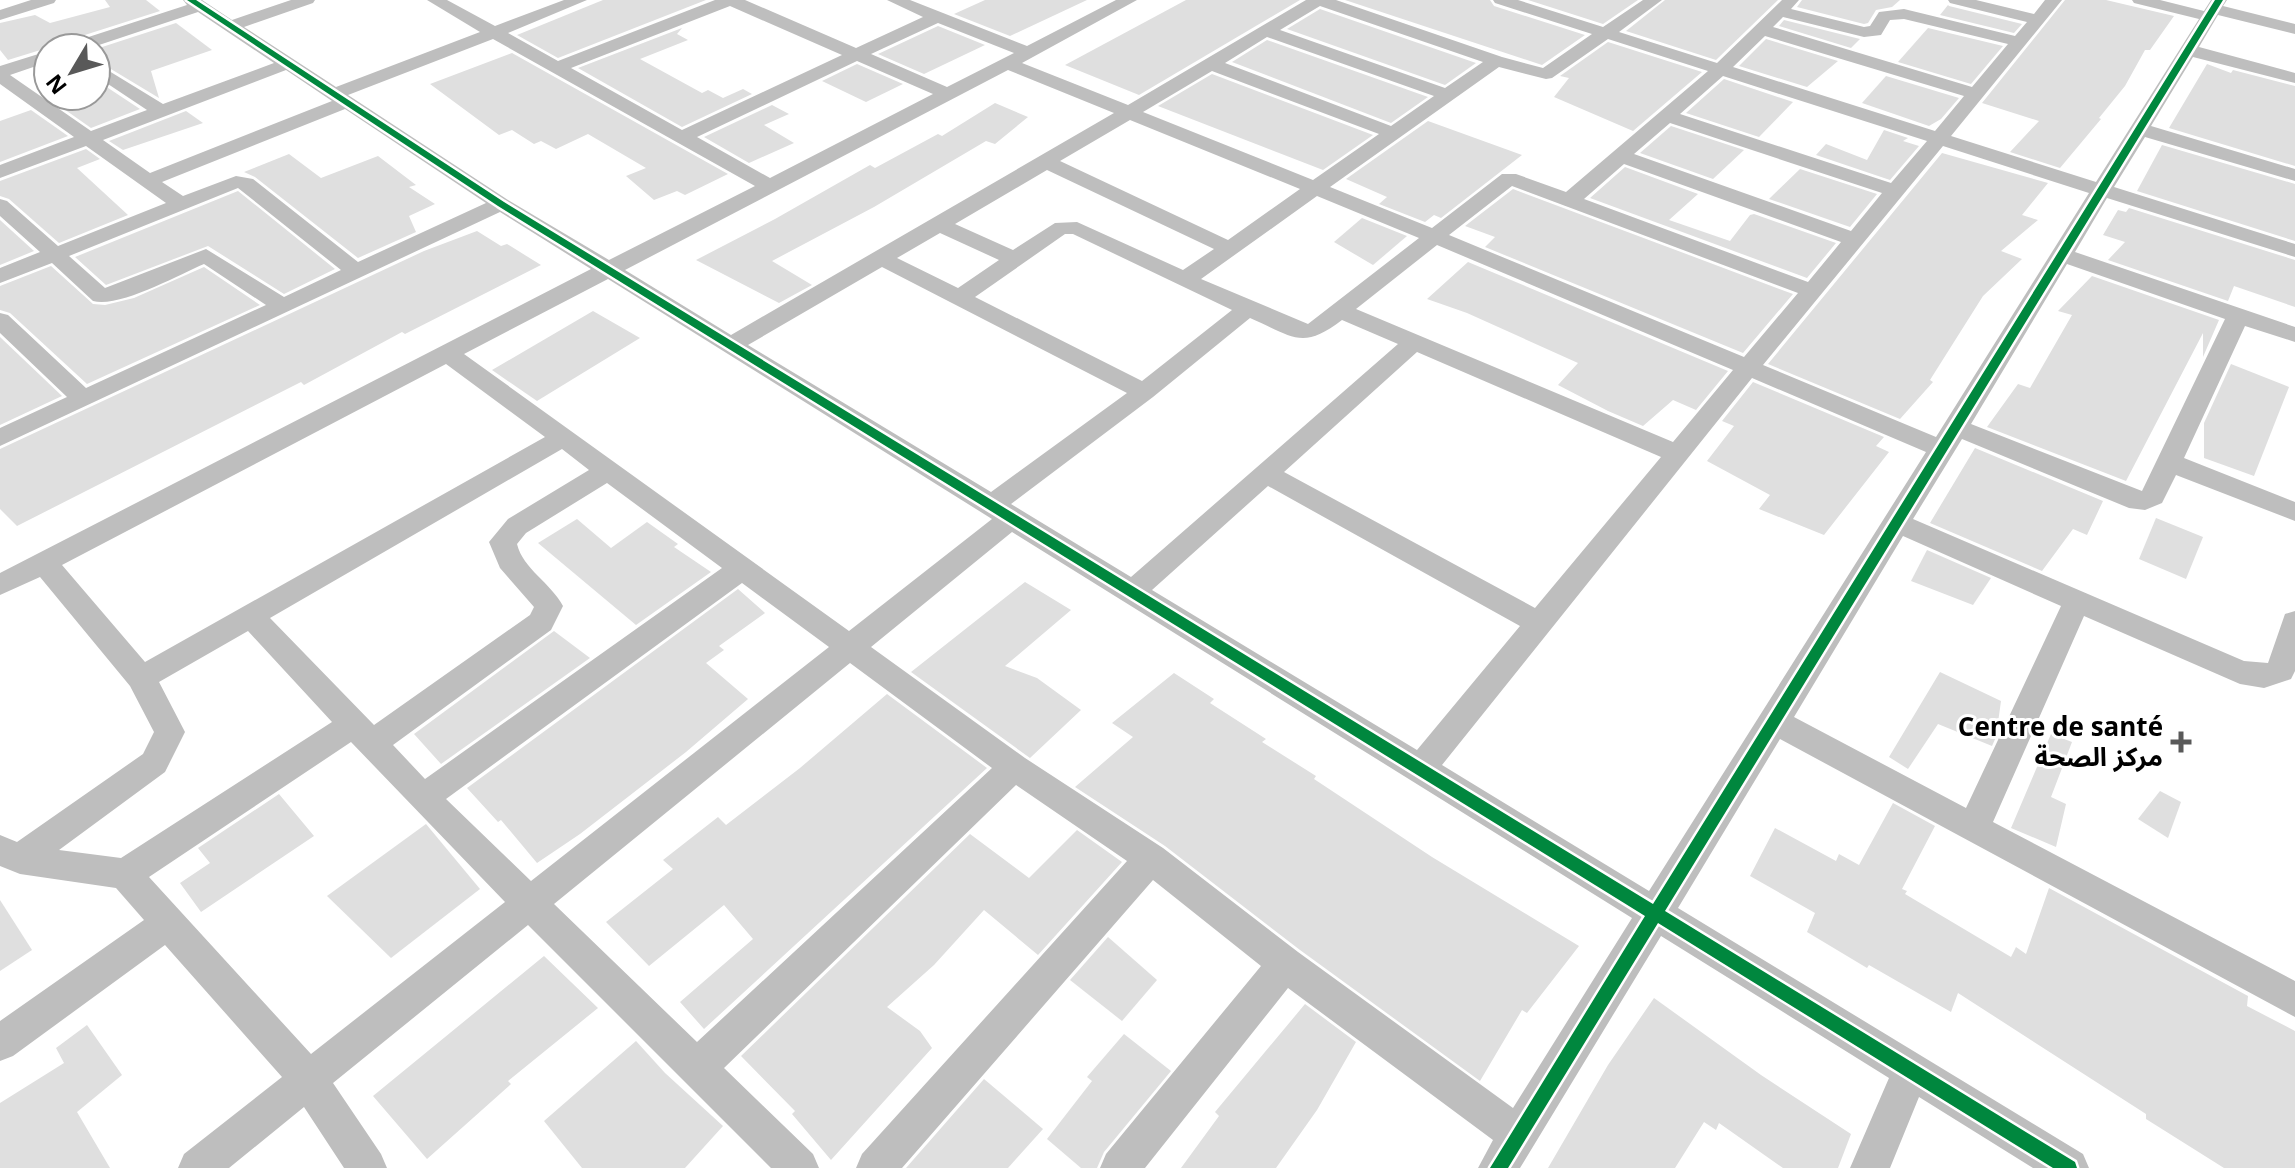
<svg xmlns="http://www.w3.org/2000/svg" width="2295" height="1168" viewBox="0 0 2295 1168" font-family="'Open Sans','Noto Sans Arabic',sans-serif">
	<style>
		.building { fill: #dfdfdf }
		.lines { fill: none; stroke-linecap: round; stroke-linejoin: round }
		.minor { fill: #bebebe; fill-rule: evenodd }
		.cycleway-casing { stroke: #fff; stroke-width: 5 }
		.cycleway { fill: #00873e; fill-rule: evenodd }
		.poi-dot { fill: #595959; stroke: #fff; stroke-width: 3 }
		.labels { text-anchor: middle; stroke-width: 6; stroke-linejoin: round; paint-order: stroke }
		.poi-label { font-size: 26px; font-weight: bold; fill: #000; stroke: #fff; text-anchor: end }
	</style>
	<rect width="100%" height="100%" fill="#fff"/>
	<g class="building">
		<path d="M105,0H146L160,11L66,41L61,48H47L8,60L0,50V23L35,15L50,23L110,7Z"/>
		<path d="M603,0H706L558,58L517,35Z"/>
		<path d="M985,0H1087L1010,36L954,14Z"/>
		<path d="M1186,0H1300L1139,95L1065,65Z"/>
		<path d="M1345,0H1490L1494,6L1585,35L1542,65Z"/>
		<path d="M1528,0H1638L1603,24Z"/>
		<path d="M1665,0H1778L1716,60L1626,31Z"/>
		<path d="M1802,0H1900L1892,7L1876,10L1868,23L1864,24L1797,7Z"/>
		<path d="M2065,0H2106L2174,16L2150,50H2145L2125,86L2099,118L2101,119L2060,168L2010,152L2039,121L1982,103Z"/>
		<path d="M1948,5L1949,6L2022,24L2014,33L1940,15Z"/>
		<path d="M1320,9L1476,63L1445,85L1287,29Z"/>
		<path d="M1784,20L1860,39L1851,48L1779,26Z"/>
		<path d="M176,23L212,50L151,71L159,98L96,60V49Z"/>
		<path d="M938,26L985,45L924,74L878,54Z"/>
		<path d="M682,28L677,34L688,40L640,59L702,93L708,90L723,98L743,89L752,94L682,127L578,68Z"/>
		<path d="M1928,28L2003,46L1971,84L1898,62Z"/>
		<path d="M1766,39L1838,61L1807,87L1739,66Z"/>
		<path d="M1267,40L1428,97L1391,123L1232,62Z"/>
		<path d="M1608,42L1702,72L1633,131L1554,97L1569,78L1560,76Z"/>
		<path d="M512,53L728,174L685,195L677,191L654,200L626,176L646,168L588,134L556,149L541,141L534,144L512,130L499,135L430,84Z"/>
		<path d="M857,64L903,84L866,102L822,81Z"/>
		<path d="M2207,64L2231,73L2233,70L2295,86V166L2169,128Z"/>
		<path d="M1212,74L1373,135L1323,170L1158,106Z"/>
		<path d="M1886,76L1959,98L1941,119L1929,126L1862,103Z"/>
		<path d="M1724,79L1793,102L1759,137L1686,113Z"/>
		<path d="M96,80L140,109L91,128L54,102L61,100L55,96H96Z"/>
		<path d="M995,103L1028,117L995,144L986,141L874,207L772,261L812,285L779,303L696,260L775,219L870,165L875,168L938,134L942,136Z"/>
		<path d="M772,105L789,114L764,125L794,143L749,163L704,137Z"/>
		<path d="M31,110L68,136L0,162V121Z"/>
		<path d="M186,111L203,123L123,150L109,141Z"/>
		<path d="M1428,121L1522,155L1441,218L1434,215L1425,222L1379,204L1387,197L1346,179Z"/>
		<path d="M1671,126L1744,150L1713,179L1640,153Z"/>
		<path d="M1884,130L1908,138L1903,141L1919,146L1890,180L1816,155L1826,144L1867,160Z"/>
		<path d="M2162,145L2295,184V241L2137,191Z"/>
		<path d="M86,149L100,159L77,168L128,215L59,243L9,199L0,196V181Z"/>
		<path d="M1942,153L2048,183L2022,215L2038,220L2001,251L2022,259L1983,296L1930,380L1933,382L1900,419L1768,364Z"/>
		<path d="M289,154L321,178L378,156L416,185L409,187L435,204L409,216L416,232L358,258L255,177L244,172Z"/>
		<path d="M1625,167L1698,194L1669,220L1730,241L1750,215L1754,214L1836,243L1807,278L1590,198Z"/>
		<path d="M1800,169L1877,194L1850,227L1769,199Z"/>
		<path d="M1513,189L1793,294L1743,353L1485,247L1495,237L1465,226Z"/>
		<path d="M238,191L335,269L284,294L208,246L106,285L75,257Z"/>
		<path d="M2129,208L2295,260V307L2234,286L2228,301L2108,260L2125,242L2103,235L2118,210L2126,212Z"/>
		<path d="M1362,218L1407,236L1373,265L1334,242Z"/>
		<path d="M0,220L34,251L0,265Z"/>
		<path d="M477,231L501,246L507,244L541,265L405,334L402,332L304,385L301,382L17,526L0,509V449L424,251Z"/>
		<path d="M1468,262L1728,371L1696,410L1673,400L1643,426L1608,411L1558,385L1578,363L1467,313L1427,299Z"/>
		<path d="M51,266L93,304L105,305L134,298L204,267L260,305L87,384L10,313L0,310V286Z"/>
		<path d="M2092,276L2219,320L2203,357V333L2126,481L1987,427L2018,384L2030,388L2072,315L2058,311Z"/>
		<path d="M593,311L640,338L537,401L492,370Z"/>
		<path d="M0,337L62,396L0,425Z"/>
		<path d="M2231,364L2289,387L2254,476L2204,458V423Z"/>
		<path d="M1753,382L1884,437L1876,446L1889,452L1824,535L1759,509L1770,495L1707,461L1734,426L1722,421Z"/>
		<path d="M1975,448L2103,501L2087,535L2073,529L2042,571L1930,523Z"/>
		<path d="M2156,518L2203,537L2186,579L2139,559Z"/>
		<path d="M577,519L611,548L647,522L678,544L674,547L711,572L636,625L538,543Z"/>
		<path d="M1927,550L1991,578L1973,605L1911,581Z"/>
		<path d="M1025,582L1071,610L1005,666L1037,678L1081,710L1030,758L911,672Z"/>
		<path d="M738,589L765,613L719,646L724,650L706,663L748,699L686,752L580,834L537,863L501,820L498,822L467,788Z"/>
		<path d="M554,631L590,658L441,764L414,734Z"/>
		<path d="M1940,672L2001,701L1996,737L1992,746L1938,724L1908,769L1889,757Z"/>
		<path d="M1174,673L1214,699L1210,703L1266,739L1262,742L1316,776L1314,779L1432,857L1579,946L1527,1013L1522,1010L1480,1081L1300,950L1165,846L1075,787L1133,737L1112,723Z"/>
		<path d="M887,694L987,768L704,1029L680,1002L753,939L724,905L649,966L606,922L673,869L663,860L718,817L726,825L800,768Z"/>
		<path d="M2051,734L2072,742L2051,797L2066,804L2056,847L2011,828Z"/>
		<path d="M2160,791L2181,802L2168,838L2138,819Z"/>
		<path d="M279,794L314,836L201,912L180,883L210,863L198,848Z"/>
		<path d="M1893,803L1935,826L1902,889L1907,891L1905,894L2011,957L2016,947L2026,954L2049,888L2248,996L2247,1006L2295,1031V1168H2224L2146,1119V1114L1958,993L1951,1012L1869,965L1867,968L1807,932L1815,913L1750,876L1775,828L1836,861L1839,854L1859,865Z"/>
		<path d="M426,824L480,889L391,958L327,896Z"/>
		<path d="M1077,830L1122,862L1038,955L984,910L934,965L887,1007L920,1031L932,1048L831,1160L792,1114L795,1111L741,1056L970,834L1029,878Z"/>
		<path d="M0,900L32,950L0,971Z"/>
		<path d="M1108,937L1157,980L1122,1021L1070,980Z"/>
		<path d="M544,956L598,1008L508,1081L511,1084L427,1159L373,1096Z"/>
		<path d="M1654,998L1761,1075L1851,1134L1838,1168H1783L1719,1123L1716,1130L1704,1122L1675,1168H1548L1608,1065Z"/>
		<path d="M1305,1004L1356,1042L1317,1110L1276,1168H1181L1219,1116L1215,1112Z"/>
		<path d="M87,1025L122,1075L77,1112L110,1168H0V1103L64,1063L56,1048Z"/>
		<path d="M1124,1034L1171,1071L1104,1152L1097,1168H1081L1047,1139L1092,1081L1087,1077Z"/>
		<path d="M636,1041L665,1073L723,1126L685,1168H582L544,1121Z"/>
		<path d="M984,1079L1043,1129L1008,1168H906Z"/>
	</g>
	<g class="lines">
		<g class="minor">
			<path d="M31,0H56L54,3L0,20V10Z"/>
			<path d="M183,0H202L232,20L291,0H315L313,3L244,27L336,87L480,32L427,0H447L495,26L564,0H587L508,33L558,61L715,0H745L856,48L923,17L887,0H910L1027,46L1116,0H1137L1022,63L1128,105L1306,0H1336L1502,57L1543,68L1592,34L1495,3L1493,0H1518L1603,27L1643,0H1662L1619,32L1717,63L1782,0H1799L1791,9L1864,27L1870,26L1879,12L1904,9L2015,36L2027,22L1950,3L1948,0H1976L2034,14L2045,0H2062L1951,136L2096,182L2199,19L2134,3L2132,0H2160L2204,11L2211,0H2227L2223,6L2295,24V34L2218,15L2199,47L2295,73V83L2193,57L2151,126L2295,169V181L2145,137L2114,187L2295,244V257L2107,198L2075,252L2295,327V342L2245,326L2184,458L2295,502V521L2176,475L2162,503L2145,510L2129,508L1962,439L1913,519L2244,661L2268,663L2285,614L2295,611V671L2291,679L2264,688L2240,684L2084,616L1993,822L2295,981V1017L1780,739L1678,908L2083,1154L2089,1168H2033L1919,1097L1890,1168H1850L1889,1078L1661,936L1520,1168H1478L1493,1140L1288,988L1145,1168H1100L1106,1154L1261,966L1153,880L902,1168H856L862,1154L1127,861L1016,785L724,1068L813,1154L819,1168H771L528,925L333,1083L381,1154L387,1168H344L304,1107L229,1168H178L184,1154L282,1077L165,945L13,1056L0,1061V1021L144,920L116,888L20,874L0,866V835L17,842L143,754L154,732L130,686L40,577L0,595V573L591,269L500,212L0,446V428L67,397L0,333V313L8,315L86,388L266,305L204,264C178,275 120,308 93,301L52,263L0,283V268L40,252L0,216V199L7,201L58,246L166,203L86,146L0,178V165L74,137L0,84V66L48,51V62L10,75L91,131L147,110L96,76V63L163,104L274,63L198,12L90,48H64L67,44L187,5ZM730,6L842,55L682,130L571,68ZM1320,6L1483,62L1445,88L1280,30ZM1783,17L1864,37L1881,35L1890,20L1904,19L2008,44L1972,87L1773,27ZM938,23L1014,53L947,87L871,54ZM1765,36L1964,96L1935,131L1733,67ZM1267,37L1434,96L1391,126L1225,63ZM493,39L755,186L609,260L508,200L348,95ZM1608,39L1708,71L1566,192L1516,174H1502L1432,228L1330,187L1499,67L1546,79L1552,78ZM857,61L933,94L770,178L697,137ZM286,70L332,101L150,173L103,140ZM1008,70L1114,113L731,335L625,270ZM1212,71L1379,134L1313,180L1143,112ZM1723,76L1927,141L1891,183L1680,114ZM345,109L486,203L358,262L253,179L236,176L183,196L162,182ZM1130,120L1300,189L1228,240L1060,161ZM1670,123L1882,193L1851,231L1634,154ZM1943,146L2089,193L1936,437L1763,365ZM1624,164L1841,242L1808,282L1584,199ZM1047,170L1214,249L1183,270L1077,222L1055,223L1013,250L955,224ZM1512,186L1798,293L1744,357L1449,235ZM238,188L341,270L284,297L206,249L105,288L69,256ZM1317,196L1419,238L1308,324L1201,279ZM940,233L999,260L958,288L897,258ZM1065,234H1073L1232,310L1142,381L975,297ZM1437,245L1733,370L1673,442L1356,309ZM2067,264L2225,319L2142,491L1971,424ZM882,267L1127,393L991,492L748,345ZM608,279L992,519L849,631L464,354ZM1250,318C1292,336 1302,351 1342,320L1398,344L1131,577L1011,504L1153,397ZM1417,352L1661,457L1535,608L1284,472ZM446,364L545,437L145,662L62,565ZM1752,378L1926,452L1649,891L1442,765ZM562,449L589,470L508,519L489,542L500,568L534,607L530,615L374,725L270,618ZM607,483L722,568L425,779L393,745L551,630L563,606C551,583 523,569 517,544L526,533ZM1268,486L1520,626L1417,750L1152,590ZM1012,532L1632,918L1513,1108L1298,952L1163,848L1025,758L871,647ZM1903,536L2061,606L1966,808L1794,717ZM742,583L829,647L531,881L446,799ZM248,631L332,722L121,858L59,850L165,772L185,732L159,682ZM850,663L992,768L697,1042L554,904ZM351,742L505,902L311,1054L149,877Z"/>
		</g>
		<defs>
			<path id="cycleway" d="M187,0H196L504,202L1653,904L2215,0H2223L1665,911L2075,1162L2077,1168H2053L1658,923L1508,1168H1490L1645,916L498,206Z"/>
		</defs>
		<use href="#cycleway" class="cycleway-casing"/>
		<use href="#cycleway" class="cycleway"/>
	</g>
	<path class="poi-dot" d="M2177 730h8v8h8v8h-8v8h-8v-8h-8v-8h8z"/>
	<g class="labels">
		<g class="poi-label">
			<text x="2163" y="736">Centre de santé<tspan x="2163" dy="30">مركز الصحة</tspan></text>
		</g>
	</g>
	<g transform="translate(72 72) rotate(232)"><circle r="38" fill="#ffffff" stroke="#999999" stroke-width="2"/>
	<path d="M0-6L14 30L0 20L-14 30Z" fill="#595959"/>
	<text y="-12" font-size="22" font-weight="bold" text-anchor="middle" fill="#000000">N</text>
	</g>
</svg>
